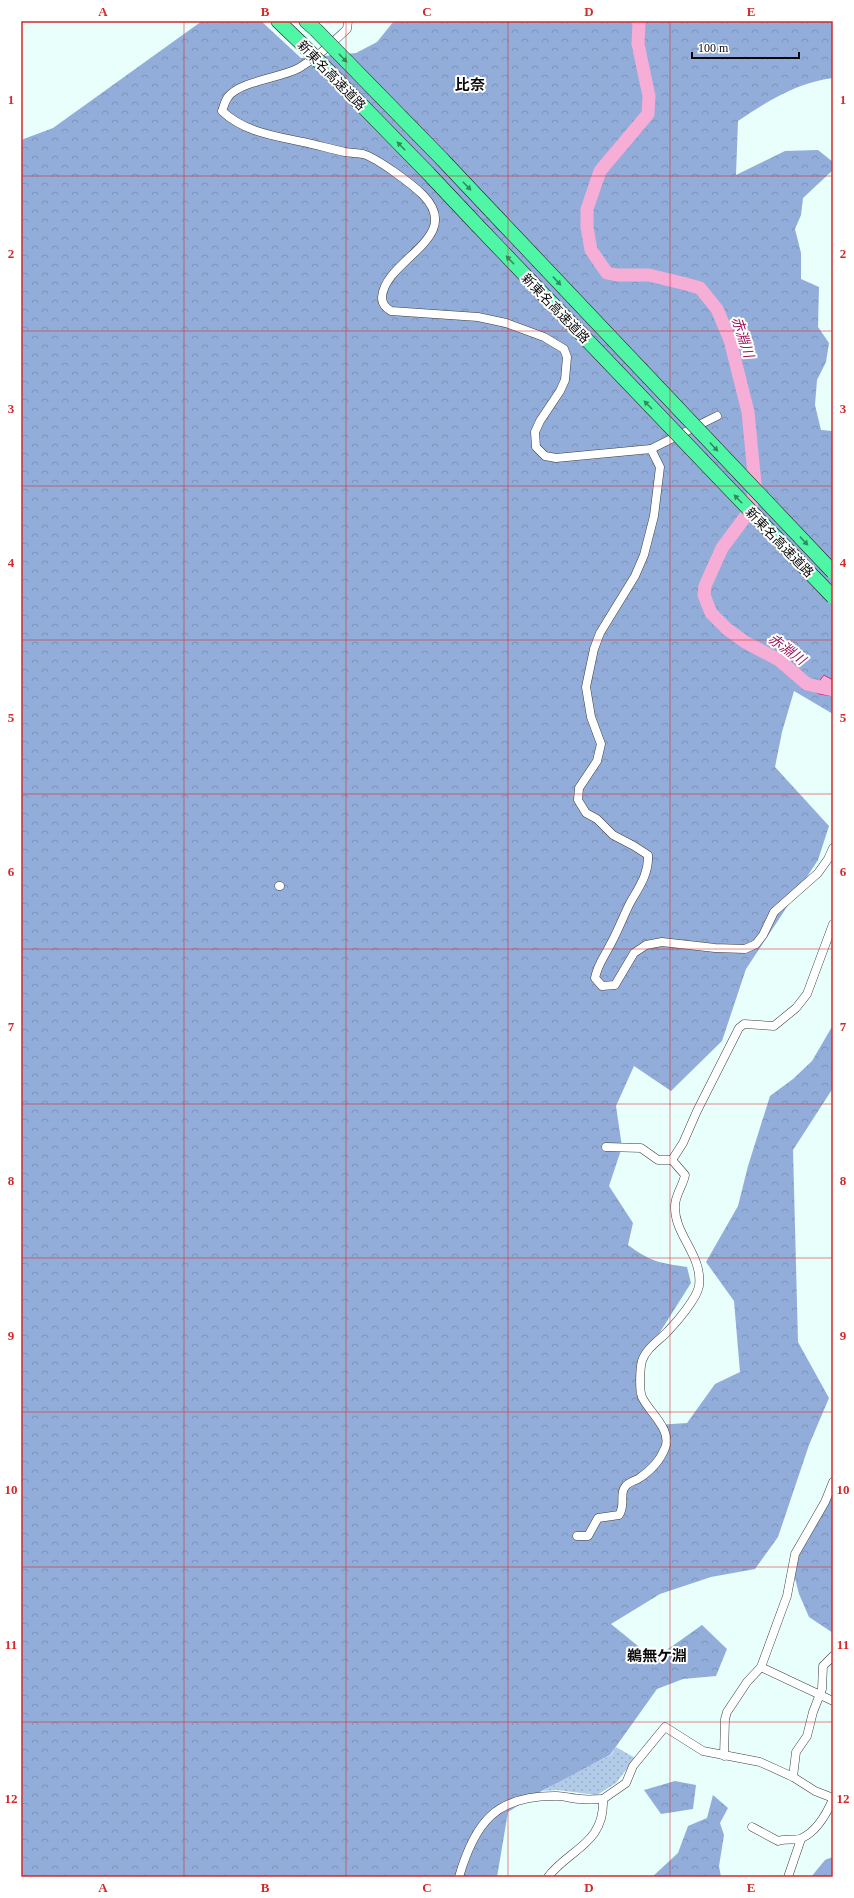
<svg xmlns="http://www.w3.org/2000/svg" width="854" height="1898" viewBox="0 0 854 1898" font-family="'Times New Roman','Noto Sans JP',serif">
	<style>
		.grass { fill: url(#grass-dots) }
		.forest { fill: url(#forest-crowns) }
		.water { fill: url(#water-waves); stroke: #ce3386 }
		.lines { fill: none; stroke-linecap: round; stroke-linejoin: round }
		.river { stroke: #f6add6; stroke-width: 13 }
		.street-casing { stroke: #3d3d3d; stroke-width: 9 }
		.highway-casing { stroke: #1b1b1b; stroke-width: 15 }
		.street { stroke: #fff; stroke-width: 8 }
		.highway { stroke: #4ff6a6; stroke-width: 14 }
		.highway-bridge-casing { stroke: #1b1b1b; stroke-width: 15; stroke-linecap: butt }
		.highway-bridge { stroke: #4ff6a6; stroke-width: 14 }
		.oneway { fill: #308c60 }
		.grid { fill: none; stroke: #d62828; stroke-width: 1; stroke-opacity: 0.55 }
		.labels { text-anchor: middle; stroke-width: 4; stroke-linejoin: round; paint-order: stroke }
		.street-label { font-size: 13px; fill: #0a0a0a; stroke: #fff }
		.water-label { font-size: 14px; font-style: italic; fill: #9c1458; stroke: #fff }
		.quarter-label { font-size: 15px; font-weight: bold; fill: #0a0a0a; stroke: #fff }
		.neatline { fill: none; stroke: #d62828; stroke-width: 1.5 }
		.grid-label { font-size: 13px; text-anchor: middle; font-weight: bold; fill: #d62828 }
	</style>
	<defs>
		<pattern id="grass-dots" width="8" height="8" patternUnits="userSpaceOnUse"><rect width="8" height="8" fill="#b2cbe9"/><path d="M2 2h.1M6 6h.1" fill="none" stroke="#98adc6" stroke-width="1.8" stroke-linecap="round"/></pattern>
		<pattern id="forest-crowns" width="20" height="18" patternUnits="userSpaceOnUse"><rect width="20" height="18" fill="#92add9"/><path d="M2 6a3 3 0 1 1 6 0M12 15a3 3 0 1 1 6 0" fill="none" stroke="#7d94b9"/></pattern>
		<pattern id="water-waves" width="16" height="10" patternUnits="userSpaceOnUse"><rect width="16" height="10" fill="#f6add6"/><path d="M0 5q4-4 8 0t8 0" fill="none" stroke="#d294b6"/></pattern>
	</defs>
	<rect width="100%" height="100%" fill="#e8fffc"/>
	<path class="grass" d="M616,1747L635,1758L616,1783L597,1795L557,1790L543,1791L567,1777L611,1755Z"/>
	<g class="forest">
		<path d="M202,21H261L301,58L356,53L377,42L394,21H833V78C798,82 766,102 738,121L736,175L785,151L818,150L833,162V170L803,198L801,215L795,229L801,253V279L819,287L818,327L829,343L826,362L817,380L815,405L821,430L833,431V714L794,691L782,732L775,767L829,826L818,860L746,969L722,1041L671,1091L634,1066L616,1106L622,1147L609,1186L633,1223L628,1245C651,1262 660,1263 687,1267L691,1283L638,1367L636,1393L657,1425L687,1423L715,1384L740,1372L734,1301L706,1262L738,1206L748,1166L770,1096L793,1079L812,1061L833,1025V1088L793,1150L798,1342L829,1398L809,1445L778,1537L755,1569L711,1577L660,1594L611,1624L654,1659L702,1625L727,1649L716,1676L683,1679L657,1689L610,1755L540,1792L508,1812L497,1877H21V140L53,128Z"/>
		<path d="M833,1480V1633L809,1617L799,1594L794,1574L798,1549L808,1541Z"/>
		<path d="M675,1781L696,1785L693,1809L661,1814L644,1790Z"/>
		<path d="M713,1795L728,1808L720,1823L724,1835L719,1866L721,1877H652L678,1853L688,1826L707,1818Z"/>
		<path d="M833,1857V1877H811L825,1860Z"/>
	</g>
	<path class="water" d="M824,675L833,680V696L819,694L805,684H817Z"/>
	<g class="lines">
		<path class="river" d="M639,21L638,44L649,96L648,114L600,171L587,209V227L591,250L607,273L617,275H649L686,284L700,288L717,309L730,340L748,412L755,484L751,509L722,548L705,586L704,595L711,613L727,629L745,642L779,660L807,684L833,690"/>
		<defs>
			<g id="street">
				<path d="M348,21L347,29C332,43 318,57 299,68C281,78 240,81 228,97C225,101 224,106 222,111C244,132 275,136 303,142C317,145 331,149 345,152C351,153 357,153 363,154C377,158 412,184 423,195C465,238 385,259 382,297C382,304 385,307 391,311L478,317L506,323L544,337L564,349L567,357L565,380L560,391L540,421L535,432L536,447L545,456L556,458L651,449L660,467L654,516L644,555L635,576L600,633L594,649L586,687L591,717L601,744L597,761L579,788L578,800L586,813L597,819L613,835L634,846L648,855C649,874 639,887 630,903C623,917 617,933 609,947C603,959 598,964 595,978L602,986L615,985L634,953L646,945L662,942L715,948L745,949L756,944L763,935L774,912L818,873L828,859L833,848"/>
				<path d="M651,449L717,416"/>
				<path d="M279,886H280"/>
				<path d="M606,1147L641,1148L658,1160H672"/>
				<path d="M672,1160L683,1143L697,1111L739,1028L744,1024L774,1026L796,1008L807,994L833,924"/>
				<path d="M577,1536H588L598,1518L619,1515C626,1505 619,1494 625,1487C627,1483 634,1481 638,1479C649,1472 660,1461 665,1448C673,1430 648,1411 642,1397C639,1390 640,1368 642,1361C646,1348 660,1340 668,1331C677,1322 697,1298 699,1286C703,1255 674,1235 675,1206C675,1195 683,1186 685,1175L672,1160"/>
				<path d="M761,1667L833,1701"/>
				<path d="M724,1756L725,1719L727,1712L747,1682L761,1667L787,1596L795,1554L825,1502L833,1482"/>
				<path d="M793,1777L796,1752L807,1736L813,1712L822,1689L823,1666L833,1656"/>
				<path d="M752,1827L778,1841C786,1838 797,1841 802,1838C817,1831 827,1813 833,1799"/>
				<path d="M459,1877C475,1822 496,1795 557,1796C565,1796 573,1799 581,1799C588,1800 595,1799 603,1799"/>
				<path d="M548,1877C569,1849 605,1844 603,1799L626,1783L633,1766L665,1727L703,1751L760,1762L793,1777L815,1791L833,1798"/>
				<path d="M788,1877L801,1839"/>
			</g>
			<g id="highway">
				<path d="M278,21L302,44"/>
				<path d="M306,21L316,30"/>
				<path d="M442,159L492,212"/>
				<path d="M428,173L477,225"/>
			</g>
		</defs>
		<use href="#street" class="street-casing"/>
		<use href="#highway" class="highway-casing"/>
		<use href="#street" class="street"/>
		<use href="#highway" class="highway"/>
		<defs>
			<g id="highway-bridge">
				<path d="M316,30L442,159"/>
				<path d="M302,44L428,173"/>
				<path d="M492,212L833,572"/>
				<path d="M477,225L833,597"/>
			</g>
		</defs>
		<use href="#highway-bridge" class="highway-bridge-casing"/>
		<use href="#highway-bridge" class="highway-bridge"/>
	</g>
	<defs><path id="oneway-solid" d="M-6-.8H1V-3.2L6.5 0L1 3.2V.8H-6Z"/></defs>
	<g class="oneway">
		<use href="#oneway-solid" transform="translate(343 58) rotate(46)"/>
		<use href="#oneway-solid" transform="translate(401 146) rotate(-134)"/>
		<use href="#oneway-solid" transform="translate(467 186) rotate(46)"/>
		<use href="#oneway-solid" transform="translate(510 260) rotate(-134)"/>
		<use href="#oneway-solid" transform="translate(557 281) rotate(47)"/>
		<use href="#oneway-solid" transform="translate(648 405) rotate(-134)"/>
		<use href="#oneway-solid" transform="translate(714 447) rotate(47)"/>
		<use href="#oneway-solid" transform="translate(738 499) rotate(-134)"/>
		<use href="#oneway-solid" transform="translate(804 541) rotate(47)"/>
	</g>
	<path class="grid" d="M184,21V1877M346,21V1877M508,21V1877M670,21V1877M21,176H833M21,331H833M21,486H833M21,640H833M21,794H833M21,949H833M21,1104H833M21,1258H833M21,1412H833M21,1567H833M21,1722H833"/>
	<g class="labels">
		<g class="street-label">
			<text transform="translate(332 75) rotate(46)" y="5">新東名高速道路</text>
			<text transform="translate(556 308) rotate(46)" y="5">新東名高速道路</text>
			<text transform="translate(780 542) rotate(46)" y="5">新東名高速道路</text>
		</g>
		<g class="water-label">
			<text transform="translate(743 337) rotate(72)" y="5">赤淵川</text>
			<text transform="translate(787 649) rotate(36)" y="5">赤淵川</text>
		</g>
		<g class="quarter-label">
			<text x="470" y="90">比奈</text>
			<text x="657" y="1661">鵜無ケ淵</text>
		</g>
	</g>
	<rect width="854" height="1898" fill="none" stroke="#ffffff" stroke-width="44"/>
	<path d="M692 52v6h107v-6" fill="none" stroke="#0a0a0a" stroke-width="2"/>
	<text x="698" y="52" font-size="12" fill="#0a0a0a" stroke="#ffffff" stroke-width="3" paint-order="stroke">100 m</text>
	<rect x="22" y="22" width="810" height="1854" class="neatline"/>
	<g class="grid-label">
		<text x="103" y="16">A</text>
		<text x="265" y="16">B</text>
		<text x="427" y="16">C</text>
		<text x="589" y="16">D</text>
		<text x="751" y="16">E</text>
		<text x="11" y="104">1</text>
		<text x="843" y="104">1</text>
		<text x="11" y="258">2</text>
		<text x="843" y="258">2</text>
		<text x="11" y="413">3</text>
		<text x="843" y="413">3</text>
		<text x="11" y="567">4</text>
		<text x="843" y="567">4</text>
		<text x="11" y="722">5</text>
		<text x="843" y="722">5</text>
		<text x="11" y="876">6</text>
		<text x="843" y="876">6</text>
		<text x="11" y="1031">7</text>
		<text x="843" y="1031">7</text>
		<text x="11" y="1185">8</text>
		<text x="843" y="1185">8</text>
		<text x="11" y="1340">9</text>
		<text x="843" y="1340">9</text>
		<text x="11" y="1494">10</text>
		<text x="843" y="1494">10</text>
		<text x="11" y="1649">11</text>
		<text x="843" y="1649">11</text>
		<text x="11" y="1803">12</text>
		<text x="843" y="1803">12</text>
		<text x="103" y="1892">A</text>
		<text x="265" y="1892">B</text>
		<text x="427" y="1892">C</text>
		<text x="589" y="1892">D</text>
		<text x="751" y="1892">E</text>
	</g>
</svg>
